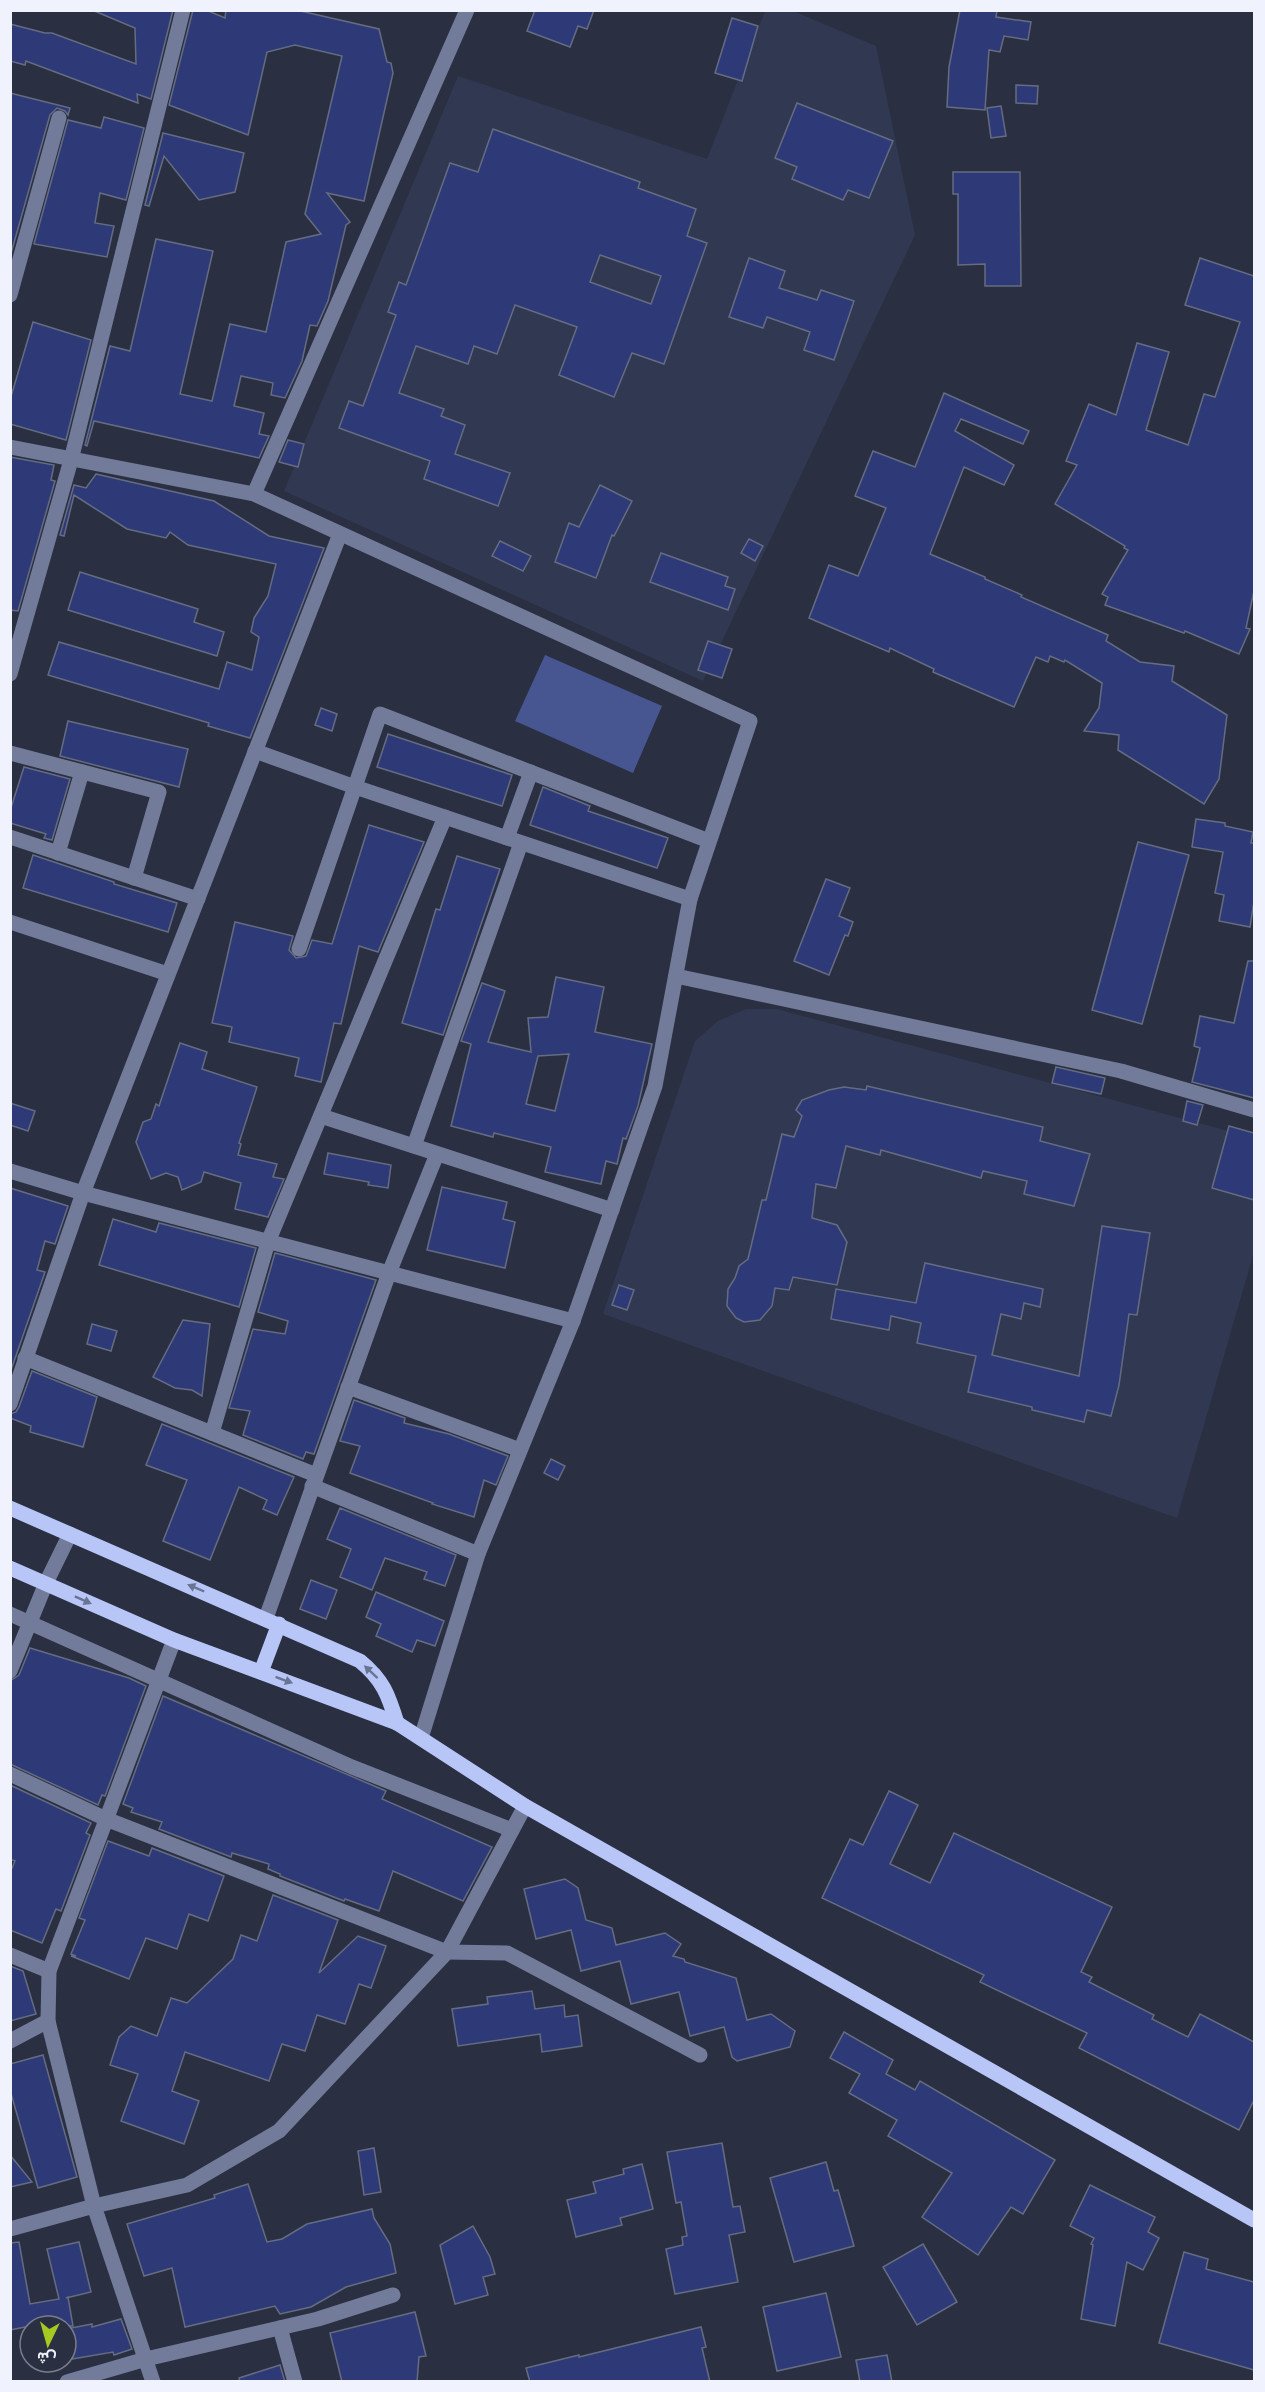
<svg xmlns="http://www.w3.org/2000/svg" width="1265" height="2392" viewBox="0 0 1265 2392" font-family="Commissioner,Vazirmatn,sans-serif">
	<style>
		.built { fill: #313851 }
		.green { fill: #475691 }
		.building { fill: #2d3a77; stroke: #656c81; stroke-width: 1.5; fill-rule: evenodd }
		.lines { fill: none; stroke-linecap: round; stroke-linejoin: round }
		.minor { stroke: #727b99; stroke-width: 15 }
		.major { stroke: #b7c6f7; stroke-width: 15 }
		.oneway { fill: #697493 }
	</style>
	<rect width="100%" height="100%" fill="#2a3042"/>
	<g class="built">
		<path d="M765,11H793L876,46L915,235L703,681L284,491L458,76L707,159Z"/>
		<path d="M746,1009H777L1254,1138V1252L1177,1518L603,1314L695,1041L718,1021Z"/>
	</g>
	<path class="green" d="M545,655L662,706L633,773L515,721Z"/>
	<g class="building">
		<path d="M92,10H173L151,99L137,94L138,103L26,61L25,65L10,61V24L45,33H52L136,64L135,28Z"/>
		<path d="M193,10H206L225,18L226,10H296L379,29L387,62L391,63L393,73L364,201L327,193L350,222L346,225L328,301L317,326L310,325L302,361L285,398L271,395L273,383L241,376L234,406L264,413L259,434L269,436L259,458L94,421L87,446L85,445L110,346L130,351L156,239L213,251L180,394L212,401L230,324L266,332L286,242L321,234L305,214L342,56L295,45L267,52L248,135L169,105Z"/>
		<path d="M535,10H594L587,29L578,26L570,47L527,31Z"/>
		<path d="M960,10H997L996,17L1031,22L1028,40L1004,36L1000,52L989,50L985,110L947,107L949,67Z"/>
		<path d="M732,18L758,26L742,81L715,73Z"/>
		<path d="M1016,85L1038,86L1037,104L1016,103Z"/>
		<path d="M10,93L70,108L68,115L65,111L57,108L50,115L10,257Z"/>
		<path d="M797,103L893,141L869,198L848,190L843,200L792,179L797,167L775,158Z"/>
		<path d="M1001,106L1006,136L991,138L987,108Z"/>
		<path d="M104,117L144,128L126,200L100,193L95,223L114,226L107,257L34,244L68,120L101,128Z"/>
		<path d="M493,129L640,182L638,188L696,209L687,236L707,243L664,364L632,353L614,397L559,375L577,327L515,305L497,354L474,346L468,364L416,346L399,393L444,409L441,416L465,425L455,454L510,473L498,506L424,479L430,461L339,428L349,401L363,406L396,315L388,312L399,282L406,285L450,163L478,172ZM600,255L661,276L651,304L590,282Z"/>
		<path d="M163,133L244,153L235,192L199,200L164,156L149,206L145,205Z"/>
		<path d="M953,172H1020L1021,286H985V264L958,265V194H953Z"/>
		<path d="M749,258L785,271L779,288L817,300L821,290L854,301L834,360L804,350L810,332L767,317L763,328L729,317Z"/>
		<path d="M1200,258L1254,276V591L1246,628L1250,629L1239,654L1185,631L1184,633L1105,605L1108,597L1102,594L1128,550L1124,548L1125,546L1055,504L1077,465L1066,461L1089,404L1116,415L1137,343L1169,352L1146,430L1188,445L1204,394L1215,397L1240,322L1185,305Z"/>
		<path d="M33,322L91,340L66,440L10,424V400Z"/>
		<path d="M944,393L1029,431L1023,444L961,419L955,431L1014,465L1004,485L964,467L930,554L985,577V579L1022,595L1021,597L1108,635L1106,641L1140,662L1174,666L1172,681L1227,715L1219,779L1204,804L1118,750L1119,735L1084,731L1099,708L1102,683L1065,660L1064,662L1050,656L1048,662L1036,657L1014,707L933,672L934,669L890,648L889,652L809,618L829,565L858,576L886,508L855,496L873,451L915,467Z"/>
		<path d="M288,440L304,444L298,467L279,462Z"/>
		<path d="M10,457L54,465L51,480L55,481L18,611L10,610Z"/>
		<path d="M96,474L214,501L269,536L324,548L250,738L208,726L209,723L48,675L59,642L219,689L227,662L252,670L259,637L251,632L254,618L268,596L276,564L188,545L170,532L166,538L127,529L74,495L64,536L60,535L74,485L86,488Z"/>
		<path d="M600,485L632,501L614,536L612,535L596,578L555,562L569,523L579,527Z"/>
		<path d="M749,539L763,546L755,561L741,553Z"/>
		<path d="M500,541L531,556L523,571L492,556Z"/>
		<path d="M661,553L728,577L725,586L735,589L728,610L650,582Z"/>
		<path d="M80,572L198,609L194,622L224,632L217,656L68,610Z"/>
		<path d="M708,641L732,649L722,678L698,670Z"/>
		<path d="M321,708L337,714L332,731L315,725Z"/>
		<path d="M68,721L188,749L179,787L60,756Z"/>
		<path d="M388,734L512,775L502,806L377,767Z"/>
		<path d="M24,767L70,779L52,840L44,838L46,834L10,823V811Z"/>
		<path d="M543,787L590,806L588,811L668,838L657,868L530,825Z"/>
		<path d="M1196,819L1225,823V826L1253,832L1251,843H1254V901L1250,927L1219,921L1224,895L1215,893L1223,852L1192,847Z"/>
		<path d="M369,825L424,842L378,952L359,946L341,1024L334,1023L321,1082L295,1076L299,1058L229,1042L232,1027L212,1023L235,922L293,936L289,950L296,958L306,956L312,940L332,944Z"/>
		<path d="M1138,842L1189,855L1142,1024L1092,1010Z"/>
		<path d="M33,855L114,882V884L177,903L168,932L23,888Z"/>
		<path d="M457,856L500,869L443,1035L402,1023L436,909L440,910Z"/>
		<path d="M826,879L850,888L839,916L853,922L848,936L845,935L829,975L794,961Z"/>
		<path d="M1248,961H1254V1098L1192,1082L1200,1048L1194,1046L1200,1016L1234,1023Z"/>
		<path d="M556,977L604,987L595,1032L652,1044L638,1106L626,1139L623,1138L617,1164L606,1161L601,1184L545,1172L551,1147L494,1133L493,1137L451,1126L471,1044L461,1041L482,983L505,991L488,1042L531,1052L528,1018L548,1017ZM569,1054L555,1111L526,1104L538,1056Z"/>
		<path d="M180,1043L207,1052L202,1069L257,1087L239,1143L241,1144L238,1155L277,1164L273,1177L284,1179L268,1217L235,1209L241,1183L204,1172L201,1182L182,1190L178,1177L166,1173L151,1179L136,1142L143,1122L151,1119L156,1104L159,1106Z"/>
		<path d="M1056,1067L1105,1078L1101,1094L1052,1083Z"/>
		<path d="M867,1086L1043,1127L1040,1141L1090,1154L1074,1206L1024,1194L1027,1181L983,1171L981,1178L881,1150L880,1155L846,1146L836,1188L816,1184L812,1218L837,1225L847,1242L837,1285L793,1277L789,1290L775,1288L772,1306L760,1320L744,1322L736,1318L727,1306L728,1289L735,1278L739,1266L748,1259L762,1200H766L782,1134L794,1137L802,1116L796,1110L802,1100L829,1090L844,1087L866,1090Z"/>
		<path d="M1187,1101L1203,1105L1197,1125L1183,1121Z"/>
		<path d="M10,1103L35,1111L28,1131L10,1125Z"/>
		<path d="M1229,1126L1254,1133V1200L1212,1188Z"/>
		<path d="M328,1153L391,1165L388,1188L368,1185L369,1182L324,1174Z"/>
		<path d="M442,1187L507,1202L503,1219L515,1222L505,1268L427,1250Z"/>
		<path d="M10,1188L68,1206L55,1244L45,1241L37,1270L45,1272L10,1373Z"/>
		<path d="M113,1219L156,1232L159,1223L256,1248L239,1307L99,1265Z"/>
		<path d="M1102,1226L1150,1233L1137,1315L1129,1314L1119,1385L1111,1416L1087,1410L1084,1422L1032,1410V1407L968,1392L976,1356L917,1343L921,1323L891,1316L889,1330L831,1319L836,1289L916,1303L925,1263L1043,1289L1040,1307L1024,1303L1021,1319L1001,1314L992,1355L1079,1376Z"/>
		<path d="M275,1253L376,1280L314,1454L306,1452L303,1459L243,1435L250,1411L229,1408L253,1329L285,1334L288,1321L258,1312Z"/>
		<path d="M619,1285L634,1290L627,1310L612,1305Z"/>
		<path d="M183,1320L210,1324L202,1396L192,1390L175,1388L153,1377Z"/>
		<path d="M92,1324L117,1331L111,1351L87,1344Z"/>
		<path d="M32,1371L97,1397L83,1447L30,1432L31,1426L10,1418V1414L16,1412L19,1407Z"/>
		<path d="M354,1400L405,1418L404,1423L449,1434L508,1456L496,1485L484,1480L474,1517L432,1504L433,1503L350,1473L360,1446L340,1441Z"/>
		<path d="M162,1424L294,1477L277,1515L263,1509L267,1500L239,1487L210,1560L163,1541L187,1480L146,1465Z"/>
		<path d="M551,1459L565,1466L558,1480L544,1473Z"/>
		<path d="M340,1508L456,1555L445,1586L424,1579L427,1572L385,1558L372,1590L340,1577L351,1549L327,1539Z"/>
		<path d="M311,1580L337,1590L326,1619L300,1609Z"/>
		<path d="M376,1592L444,1621L435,1646L417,1640L412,1652L376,1636L381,1624L366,1617Z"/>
		<path d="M30,1648L129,1678L146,1686L105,1796L102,1795L98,1805L10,1764V1681L19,1675Z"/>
		<path d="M163,1696L386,1791L382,1799L492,1847L463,1901L393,1871L379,1911L345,1899L344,1901L280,1876V1874L268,1869L269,1864L232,1853L231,1857L159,1829L162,1822L131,1812L133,1808L123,1804Z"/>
		<path d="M10,1785L91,1823L86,1833L90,1835L61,1911L56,1909L42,1943L10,1930V1873L15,1861L10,1859Z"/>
		<path d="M889,1791L918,1805L890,1864L930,1883L954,1833L1112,1907L1081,1972L1092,1977L1089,1982L1154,2015L1152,2019L1188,2037L1200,2014L1254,2042V2100L1239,2130L1079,2048L1087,2033L980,1982L984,1975L822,1898L850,1839L863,1845Z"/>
		<path d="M108,1841L149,1856L152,1848L224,1876L208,1921L189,1914L177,1949L146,1938L129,1979L71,1956H76L71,1954L85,1920L79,1918Z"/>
		<path d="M565,1879L578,1888L586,1920L612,1928L616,1945L665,1933L681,1944L673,1956L684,1959L685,1962L736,1978L747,2020L771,2014L795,2031L790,2047L737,2061L732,2057L724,2027L690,2036L679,1992L631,2004L620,1961L581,1971L571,1930L536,1939L524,1889Z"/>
		<path d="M273,1895L338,1920L319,1973L358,1936L386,1946L371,1988L359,1984L345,2024L317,2015L305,2051L282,2044L269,2081L185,2052L172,2091L199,2101L184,2144L121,2121L138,2074L110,2065L119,2037L131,2026L157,2036L171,1998L187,2003L233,1959L241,1935L257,1941Z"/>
		<path d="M10,1966L23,1971L36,2014L10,2021Z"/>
		<path d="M532,1991L535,2009L564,2005L565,2017L578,2015L582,2046L542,2052L540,2034L458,2046L452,2009L488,2004L487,1997Z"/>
		<path d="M844,2032L893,2060L886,2074L915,2090L920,2081L1055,2160L1023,2214L1011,2207L978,2255L922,2217L952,2173L888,2136L897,2120L849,2093L860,2074L830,2058Z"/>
		<path d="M43,2055L77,2177L38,2188L10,2090V2064Z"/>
		<path d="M722,2143L733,2207L740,2206L745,2232L729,2235L738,2282L675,2294L666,2249L683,2245L682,2237L687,2236L681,2202L676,2203L667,2152Z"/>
		<path d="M374,2148L381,2192L364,2195L358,2151Z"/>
		<path d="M10,2155L32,2182L10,2187Z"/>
		<path d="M826,2162L834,2191L838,2190L854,2246L794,2262L770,2178Z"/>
		<path d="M642,2164L653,2209L620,2218L622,2225L576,2237L567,2200L596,2193L593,2182L624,2174L623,2169Z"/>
		<path d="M248,2184L267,2242L282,2239L307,2224L372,2209L374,2218L390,2244L396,2273L346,2287L311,2307L280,2314L275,2306L185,2327L172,2268L144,2276L127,2224L215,2198L214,2195Z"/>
		<path d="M1090,2185L1155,2217L1148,2232L1159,2238L1143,2270L1127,2262L1115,2326L1081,2319L1093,2245L1091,2244L1094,2238L1070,2226Z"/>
		<path d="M473,2226L490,2257L495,2274L483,2277L488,2295L455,2304L440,2245Z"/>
		<path d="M19,2242L30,2304L59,2299L47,2249L79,2242L91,2292L66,2298L68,2297L73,2326H30L10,2330V2243Z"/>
		<path d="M923,2244L957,2302L917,2325L883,2267Z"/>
		<path d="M1184,2252L1208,2259L1206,2269L1254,2282V2370L1159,2343Z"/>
		<path d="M826,2293L841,2357L777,2371L763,2307Z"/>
		<path d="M415,2312L426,2356L419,2357L417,2382H342L330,2333Z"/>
		<path d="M121,2319L132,2349L114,2355L113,2352L66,2360V2329L92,2324V2327Z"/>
		<path d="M701,2327L706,2347L702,2348L710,2382H530L526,2368L579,2355V2357Z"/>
		<path d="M887,2355L892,2382H860L856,2360Z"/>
		<path d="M280,2365L285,2382H240L239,2378Z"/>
	</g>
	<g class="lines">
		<g class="minor">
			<path d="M10,295L59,118"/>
			<path d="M10,447L254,494L750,721L690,899L655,1086L573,1321L478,1554L421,1738"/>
			<path d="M254,494L467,10"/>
			<path d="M10,674L71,460L183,10"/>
			<path d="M255,751L355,787L690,899"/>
			<path d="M10,753L159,792L134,878"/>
			<path d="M10,837L198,899"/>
			<path d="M507,838L531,772"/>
			<path d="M58,853L82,772"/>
			<path d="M10,922L168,974"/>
			<path d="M299,949L380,714L709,841"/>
			<path d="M676,976L1121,1071L1254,1110"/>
			<path d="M321,1116L612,1210"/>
			<path d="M414,1146L521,843"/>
			<path d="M10,1171L83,1193L573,1321"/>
			<path d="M25,1358L316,1475"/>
			<path d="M348,1387L520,1450"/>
			<path d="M10,1404L83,1193L340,534"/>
			<path d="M212,1433L268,1242L445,817"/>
			<path d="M312,1486L478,1554"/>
			<path d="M10,1614L352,1767L512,1830"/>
			<path d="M266,1618L389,1273L437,1154"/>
			<path d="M10,1671L46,1583L70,1534"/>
			<path d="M10,1774L106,1819L447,1952L507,1953L700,2055"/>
			<path d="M10,1955L49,1971"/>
			<path d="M10,2041L48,2021"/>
			<path d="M10,2229L94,2206L187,2185L279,2131L447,1952L525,1806"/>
			<path d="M280,2328L295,2382"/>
			<path d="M67,2382L146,2359L318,2319L393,2295"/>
			<path d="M153,2382L94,2206L48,2021L49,1971L174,1640"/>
		</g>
		<g class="major">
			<path d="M10,1508L360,1661C383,1680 388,1694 397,1723"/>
			<path d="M10,1568L174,1640L397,1723L525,1806L1254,2220"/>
			<path d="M261,1672L279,1624"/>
		</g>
	</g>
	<defs><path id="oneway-solid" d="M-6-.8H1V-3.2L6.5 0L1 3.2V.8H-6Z" transform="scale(1.5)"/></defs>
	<g class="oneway">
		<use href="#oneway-solid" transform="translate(196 1588) rotate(-157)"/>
		<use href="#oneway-solid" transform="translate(83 1600) rotate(24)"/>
		<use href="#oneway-solid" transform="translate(371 1672) rotate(-137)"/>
		<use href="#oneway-solid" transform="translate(284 1680) rotate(20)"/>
	</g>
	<rect width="1265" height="2392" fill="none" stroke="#f0f3fd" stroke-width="24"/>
	<g transform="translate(48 2344) rotate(185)"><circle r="28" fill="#2a3042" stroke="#797e8d" stroke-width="1.5"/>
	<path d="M0-4.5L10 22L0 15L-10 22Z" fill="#a6c820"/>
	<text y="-9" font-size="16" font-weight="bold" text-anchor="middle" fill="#f0f3fd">ش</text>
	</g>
</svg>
